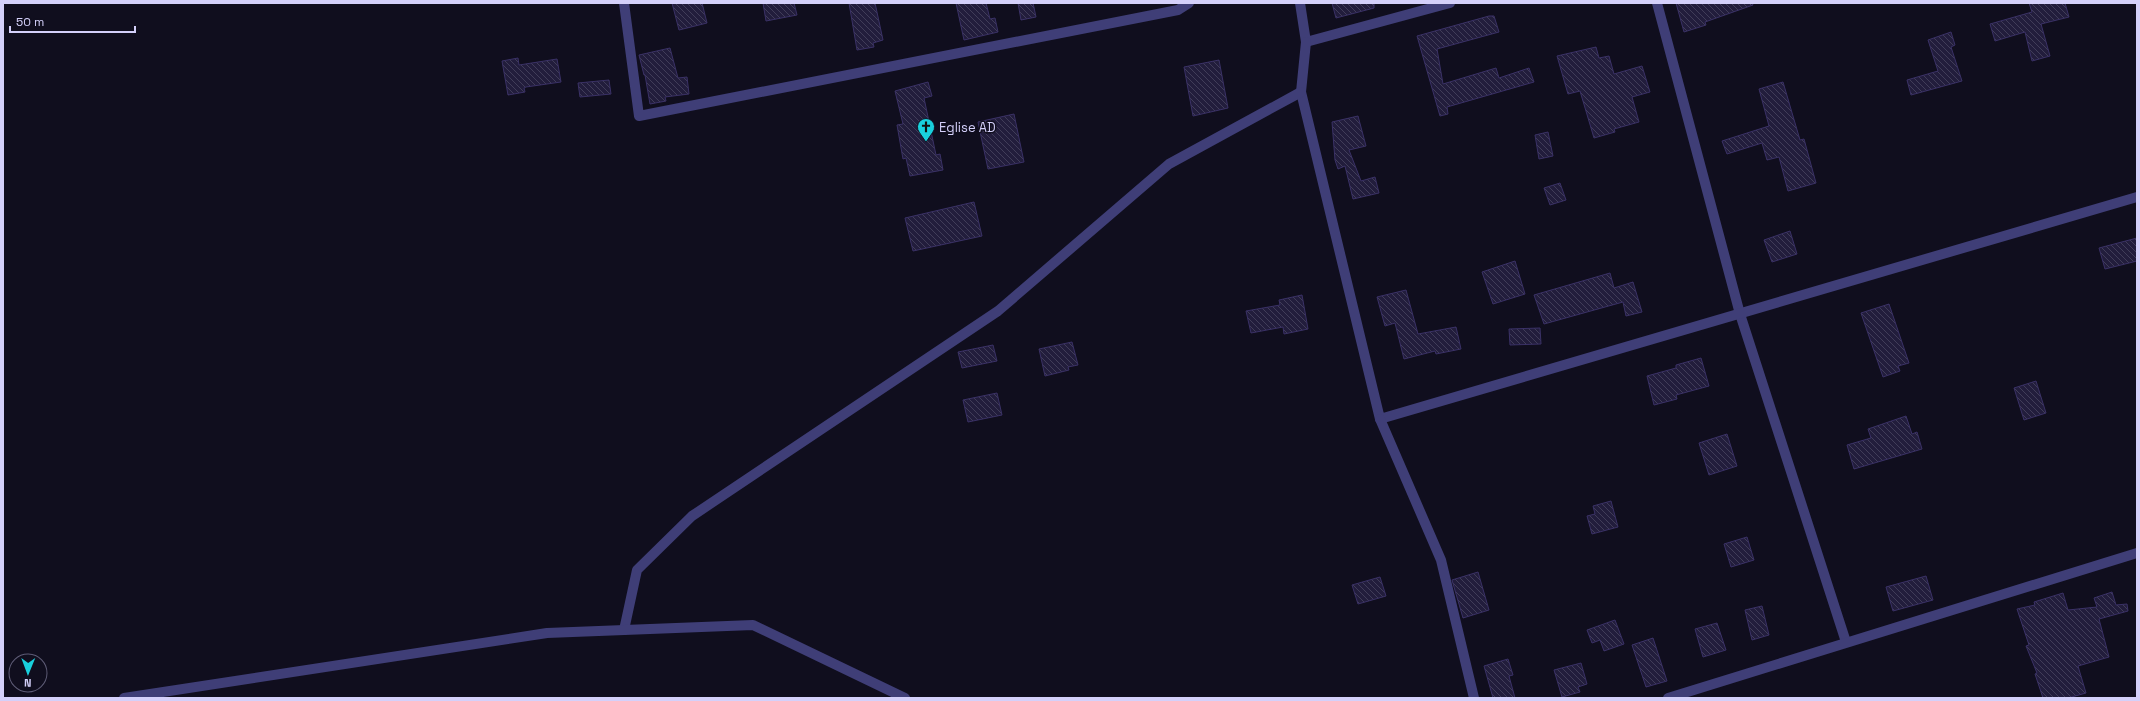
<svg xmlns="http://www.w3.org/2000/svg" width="2140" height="701" viewBox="0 0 2140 701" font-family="'Space Grotesk',sans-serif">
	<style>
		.building { fill: url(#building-back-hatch); stroke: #3a3166 }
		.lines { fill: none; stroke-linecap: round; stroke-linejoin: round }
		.minor { stroke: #3f3e77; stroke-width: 10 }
		.labels { text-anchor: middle; stroke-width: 3; stroke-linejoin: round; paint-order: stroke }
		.poi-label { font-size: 13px; fill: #d4d0fa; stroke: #100e1e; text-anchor: start }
	</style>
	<defs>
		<pattern id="building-back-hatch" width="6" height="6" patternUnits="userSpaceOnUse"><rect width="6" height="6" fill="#221d3c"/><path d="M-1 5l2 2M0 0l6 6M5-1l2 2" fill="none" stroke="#413d59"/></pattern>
	</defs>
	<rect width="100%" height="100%" fill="#100e1e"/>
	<g class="building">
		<path d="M672,3H702L707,23L679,30Z"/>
		<path d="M763,3H794L797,15L766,21Z"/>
		<path d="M849,3H875L883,40L873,43L874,47L857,50Z"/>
		<path d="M956,3H986L990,19L995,18L998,32L964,40Z"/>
		<path d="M1018,3H1033L1036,17L1021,20Z"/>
		<path d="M1332,3H1374V8L1336,18Z"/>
		<path d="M1676,3H1752L1753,5L1705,22L1706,25L1684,32Z"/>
		<path d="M2029,3H2065L2069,17L2041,24L2050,56L2032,61L2025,32L1995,41L1990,24L2032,12Z"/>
		<path d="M1489,16H1494L1499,32L1437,49L1443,84L1496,68L1499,78L1529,68L1534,82L1447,107L1448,114L1440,116L1417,36Z"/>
		<path d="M1951,32L1955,45L1951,47L1962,81L1911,95L1907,80L1938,71L1928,40Z"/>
		<path d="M1596,47L1599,58L1609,56L1614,74L1642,66L1650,92L1632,97L1639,122L1614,129L1615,132L1594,138L1580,91L1568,94L1557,56Z"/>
		<path d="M670,48L678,78L687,77L689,94L665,97L666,101L650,104L645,75H644L639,55Z"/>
		<path d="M518,58L519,65L557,59L561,82L526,87L524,88L525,92L508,95L502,61Z"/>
		<path d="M1219,60L1228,108L1193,116L1184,67Z"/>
		<path d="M609,80L611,94L580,97L578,83Z"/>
		<path d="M928,82L932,96L924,98L936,155L940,154L943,170L910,176L906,158L903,159L897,125L903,124L895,91Z"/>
		<path d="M1783,82L1800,140L1804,139L1816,183L1788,191L1779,157L1767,160L1762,143L1727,154L1722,141L1769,126L1759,89Z"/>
		<path d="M1014,114L1024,162L988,169L978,122Z"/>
		<path d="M1358,116L1366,146L1349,150L1361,181L1375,177L1379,193L1353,199L1345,166L1338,169L1335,160L1332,122Z"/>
		<path d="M1548,132L1553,156L1539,159L1535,135Z"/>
		<path d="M1560,183L1566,200L1550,205L1544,188Z"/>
		<path d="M974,202L982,236L913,251L905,218Z"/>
		<path d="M1790,231L1797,254L1772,262L1764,240Z"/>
		<path d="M2137,238V261L2105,269L2099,248Z"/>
		<path d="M1515,261L1525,294L1493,304L1482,272Z"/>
		<path d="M1610,273L1614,288L1633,282L1642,312L1626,316L1623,302L1544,324L1534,295Z"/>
		<path d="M1406,290L1418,334L1456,327L1461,349L1436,354L1435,351L1404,359L1395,323L1385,326L1377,297Z"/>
		<path d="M1302,295L1308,329L1284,334L1283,327L1251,333L1246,311L1280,305L1279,300Z"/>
		<path d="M1889,304L1909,363L1898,366L1900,371L1883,377L1861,313Z"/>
		<path d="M1540,328L1541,344L1510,345L1509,329Z"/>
		<path d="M1072,342L1078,365L1068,367L1069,370L1045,376L1039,349Z"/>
		<path d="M993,345L997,361L962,368L958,352Z"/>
		<path d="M1701,358L1709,386L1676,395L1677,399L1654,405L1647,376L1676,368V365Z"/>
		<path d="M2036,381L2046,413L2024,420L2014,388Z"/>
		<path d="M997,393L1002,415L968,422L963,400Z"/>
		<path d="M1906,416L1912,434L1917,432L1922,449L1854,469L1847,445L1871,438L1868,429Z"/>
		<path d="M1727,434L1737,466L1709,475L1699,443Z"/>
		<path d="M1611,501L1618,527L1592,534L1587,516L1595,514L1593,506Z"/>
		<path d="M1747,537L1754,560L1731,567L1724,544Z"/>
		<path d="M1478,572L1489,610L1463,618L1452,580Z"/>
		<path d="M1926,576L1933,600L1893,611L1886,587Z"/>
		<path d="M1380,577L1386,596L1358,604L1352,585Z"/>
		<path d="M2112,592L2116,605L2127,604L2128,611L2099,619L2109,657L2078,666L2086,693L2068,698H2043L2035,674L2037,673L2026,646L2029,645L2017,609L2035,605L2034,602L2063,593L2068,610L2097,607L2094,598Z"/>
		<path d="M1762,606L1769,635L1752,640L1745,610Z"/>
		<path d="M1615,620L1624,644L1604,651L1600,640L1592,643L1587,630Z"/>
		<path d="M1717,623L1726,650L1703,657L1695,629Z"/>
		<path d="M1653,638L1667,681L1646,687L1632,645Z"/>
		<path d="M1508,659L1513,675L1509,676L1515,698H1493L1484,666Z"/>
		<path d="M1581,663L1587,684L1578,687L1580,692L1562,697L1554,670Z"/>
	</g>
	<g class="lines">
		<g class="minor">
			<path d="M624,3L639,116L1178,10L1189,3"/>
			<path d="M1300,3L1306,42L1450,3"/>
			<path d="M1657,3L1740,314L1846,642"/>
			<path d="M1306,42L1301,92L1380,419L2137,197"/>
			<path d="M1380,419L1441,560L1474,698"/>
			<path d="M624,630L637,570L692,516L998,311L1169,164L1301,92"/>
			<path d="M124,698L547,633L753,625L905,698"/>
			<path d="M1668,698L2137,553"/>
		</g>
	</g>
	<defs>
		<symbol id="church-pin" viewBox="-11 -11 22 30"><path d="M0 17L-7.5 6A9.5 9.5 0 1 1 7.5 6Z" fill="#19d0dd" stroke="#100e1e"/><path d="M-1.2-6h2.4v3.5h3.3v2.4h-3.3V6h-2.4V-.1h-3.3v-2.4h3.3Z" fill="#111"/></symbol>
	</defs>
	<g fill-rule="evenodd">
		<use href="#church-pin" x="916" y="117" width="20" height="27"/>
	</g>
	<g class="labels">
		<g class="poi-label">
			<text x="939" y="132">Eglise AD</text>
		</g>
	</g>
	<rect width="2140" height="701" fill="none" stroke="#d4d0fa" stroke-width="8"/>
	<g transform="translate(28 673) rotate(181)"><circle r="19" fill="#100e1e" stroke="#5e5c76"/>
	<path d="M0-3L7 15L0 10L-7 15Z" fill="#19d0dd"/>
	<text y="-6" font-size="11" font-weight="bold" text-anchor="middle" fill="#d4d0fa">N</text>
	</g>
	<path d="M10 26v6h125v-6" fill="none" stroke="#d4d0fa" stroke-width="2"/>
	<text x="16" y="26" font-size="12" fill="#d4d0fa" stroke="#100e1e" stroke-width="3" paint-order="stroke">50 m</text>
</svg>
